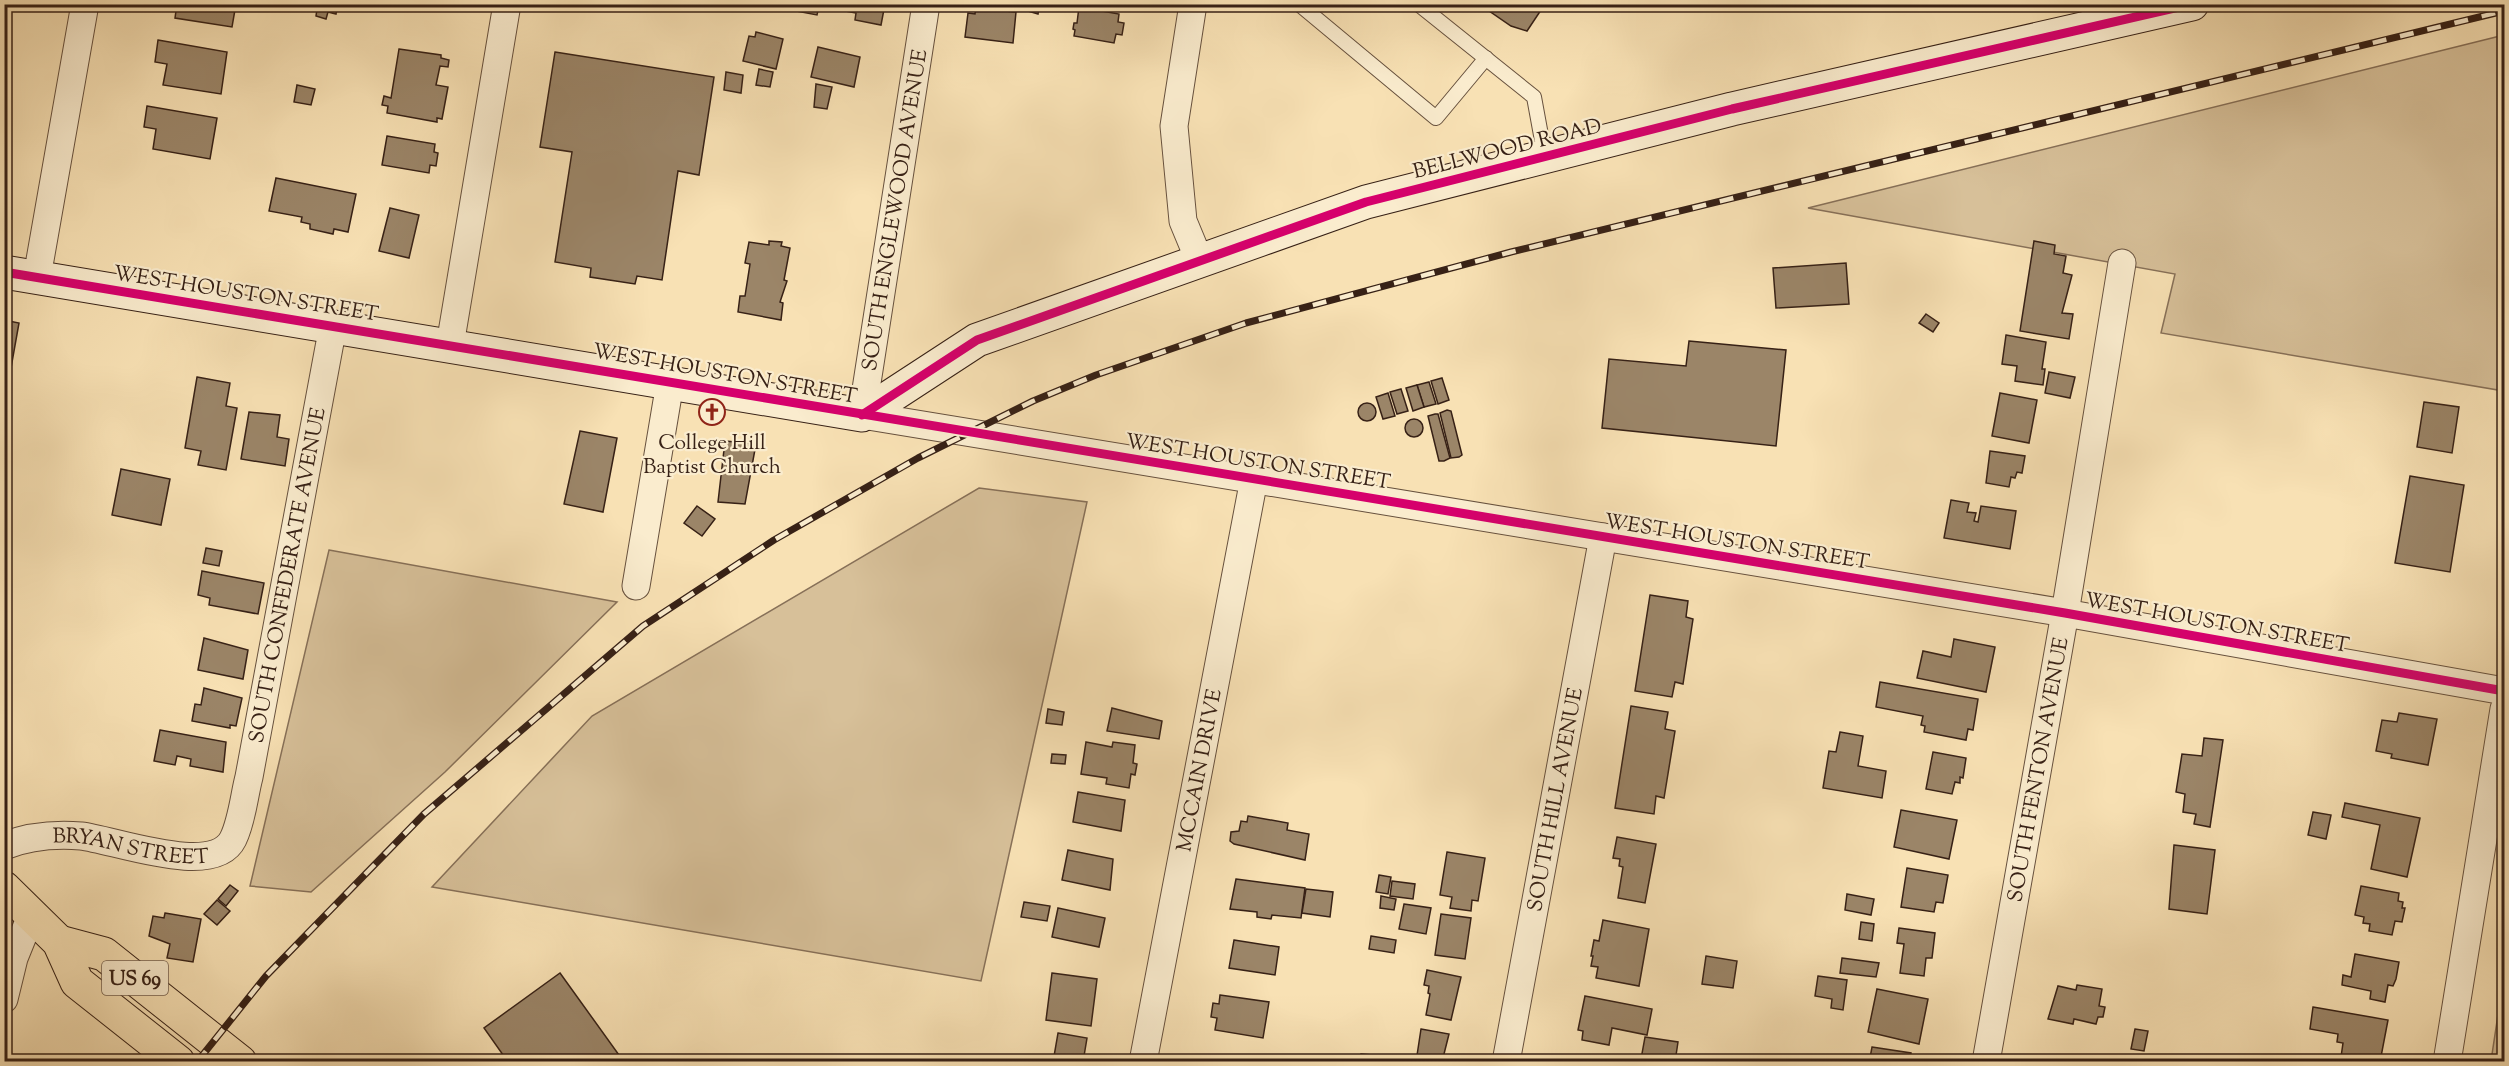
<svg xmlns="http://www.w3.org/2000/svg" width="2509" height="1066" viewBox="0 0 2509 1066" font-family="'Sorts Mill Goudy',serif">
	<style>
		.green { fill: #d7c099; stroke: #877058; stroke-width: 1.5 }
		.building { fill: #9b8568; stroke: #372116; stroke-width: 1.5 }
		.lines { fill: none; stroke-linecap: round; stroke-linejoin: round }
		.lane-casing { stroke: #67513e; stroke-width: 16 }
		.street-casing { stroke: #67513e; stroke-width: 29 }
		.secondary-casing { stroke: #372116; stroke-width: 35 }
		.primary-casing { stroke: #372116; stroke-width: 35 }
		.lane { stroke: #faecce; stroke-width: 14 }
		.street { stroke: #faecce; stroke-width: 27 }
		.secondary { stroke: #faecce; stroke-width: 33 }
		.primary { stroke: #f8e1b4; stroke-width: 33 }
		.rail-casing { stroke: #372116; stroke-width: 7 }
		.rail { stroke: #faecce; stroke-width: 4.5; stroke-dasharray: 14; stroke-linecap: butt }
		.cycleway-casing { stroke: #faecce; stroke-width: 13 }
		.cycleway { stroke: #d6006c; stroke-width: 9 }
		.labels { text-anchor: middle; stroke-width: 4.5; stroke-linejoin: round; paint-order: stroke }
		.shield { fill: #faecce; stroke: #725e4d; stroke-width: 1.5 }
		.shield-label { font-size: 20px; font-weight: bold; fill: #372116 }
		.street-label { font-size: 21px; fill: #372116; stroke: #faecce }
		.poi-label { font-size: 21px; fill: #372116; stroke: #faecce }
	</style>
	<rect width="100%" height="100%" fill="#f8e1b4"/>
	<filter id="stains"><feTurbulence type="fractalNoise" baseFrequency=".00333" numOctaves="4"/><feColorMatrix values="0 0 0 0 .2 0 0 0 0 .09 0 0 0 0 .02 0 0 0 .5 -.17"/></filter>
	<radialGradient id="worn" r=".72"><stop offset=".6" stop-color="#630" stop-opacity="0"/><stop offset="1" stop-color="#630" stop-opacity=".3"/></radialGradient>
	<g class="green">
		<path d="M2504,35V391L2161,333L2175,274L1808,208Z"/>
		<path d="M979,488L1087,502L981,981L432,887L592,716Z"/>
		<path d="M329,550L617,602L445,772L311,892L250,886Z"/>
		<path d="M2504,975V1061H2491Z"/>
	</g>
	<g class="building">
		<path d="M177,4H236L232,27L175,18Z"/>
		<path d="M305,4H338L336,14L328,12L326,19L316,16L317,9Z"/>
		<path d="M781,4H885L881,25L855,20L856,13L819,6L817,15L780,8Z"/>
		<path d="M1030,4H1040L1038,14L1028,11Z"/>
		<path d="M1479,4H1545L1527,31L1511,26Z"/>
		<path d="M1000,5L1006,6L1005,11L1016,12L1013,43L965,37L968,13L975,14L976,7L1000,10Z"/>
		<path d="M1079,7L1119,14L1118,22L1124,23L1122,35L1116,34L1114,43L1074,36L1075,30L1073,29L1074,23H1077Z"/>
		<path d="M756,32L783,39L776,69L743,61L749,36L755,37Z"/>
		<path d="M158,40L227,52L221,94L163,85L167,64L155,62Z"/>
		<path d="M818,47L860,57L854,87L811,77Z"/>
		<path d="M399,49L441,55V58L449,60L448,67L440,66L436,85L448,87L442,119L437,118V122L387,113L388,106L382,105L384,96L391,98Z"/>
		<path d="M555,52L714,77L699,175L678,171L662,280L637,276L635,284L590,277L591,268L555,262L572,152L540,147Z"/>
		<path d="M759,69L773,72L770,87L756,85Z"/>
		<path d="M726,72L743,75L741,93L724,90Z"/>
		<path d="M816,84L832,87L827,109L814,107Z"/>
		<path d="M297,85L315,89L311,105L294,102Z"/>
		<path d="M147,106L217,118L210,159L153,149L156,129L144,127Z"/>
		<path d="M387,136L435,144L434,152L438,153L436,166L430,165L429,173L382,165Z"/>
		<path d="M276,178L356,194L348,232L334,229L333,234L310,229V224L301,222L302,217L269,211Z"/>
		<path d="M390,208L419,215L409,258L379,251Z"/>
		<path d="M769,241L782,242L781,246L790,248L784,280L787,281L780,302L783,303L781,320L738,312L740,296H745L750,264L745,263L749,242L769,245Z"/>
		<path d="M2034,241L2055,245L2054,254L2066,256L2063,273L2072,275L2062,313L2073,314L2069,339L2020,331Z"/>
		<path d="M1846,263L1849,304L1776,308L1773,268Z"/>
		<path d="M1926,314L1939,323L1933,332L1919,323Z"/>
		<path d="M4,320L19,323L11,368L4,367Z"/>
		<path d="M2006,335L2046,342L2042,369H2045L2043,385L2015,381L2017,366L2002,364Z"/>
		<path d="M1689,341L1786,350L1776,446L1602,428L1609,359L1686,366Z"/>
		<path d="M2049,372L2075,377L2070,398L2045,393Z"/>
		<path d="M197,377L230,383L226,406L237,408L226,470L198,465L201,451L185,448Z"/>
		<path d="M1442,378L1449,400L1438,404L1431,381Z"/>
		<path d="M1429,382L1436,404L1424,407L1417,385Z"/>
		<path d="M1417,385L1424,407L1413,411L1406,388Z"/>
		<path d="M1401,389L1408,411L1397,414L1390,392Z"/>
		<path d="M1388,393L1395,416L1383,419L1376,397Z"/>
		<path d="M2000,393L2037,400L2029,443L1992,436Z"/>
		<path d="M2424,402L2459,407L2452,453L2417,447Z"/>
		<circle cx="1367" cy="412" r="9"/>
		<path d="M1447,410L1451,411L1462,455L1459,457L1451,458L1440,413Z"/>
		<path d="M249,412L280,415L277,437L289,439L285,466L241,459Z"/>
		<path d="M1435,414H1438L1450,458L1444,461H1439L1428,416Z"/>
		<circle cx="1414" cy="428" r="9"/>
		<path d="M580,431L617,438L603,512L564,504Z"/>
		<path d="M725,441L756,444L745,504L718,502Z"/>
		<path d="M1990,451L2025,456L2022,473L2017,472L2015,478L2011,477L2009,487L1986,483Z"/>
		<path d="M121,469L170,479L161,525L112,515Z"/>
		<path d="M2410,476L2464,485L2450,572L2395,563Z"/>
		<path d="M1951,500L1969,503L1967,512L1976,513L1974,521L1978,522L1981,506L2016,511L2010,549L1944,538Z"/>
		<path d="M697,506L715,519L702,536L684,523Z"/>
		<path d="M206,548L222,551L219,566L203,563Z"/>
		<path d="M202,571L264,583L258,614L209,605L210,598L198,595Z"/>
		<path d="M1650,595L1688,601L1686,617L1693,619L1683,684L1675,682L1672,697L1635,691Z"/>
		<path d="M204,638L248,650L243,679L198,670Z"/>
		<path d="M1954,639L1995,647L1986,692L1917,678L1923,651L1951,657Z"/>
		<path d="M1880,682L1978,699L1973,730L1968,729L1966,740L1924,732L1925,726L1921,725L1923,716L1876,707Z"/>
		<path d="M204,688L242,698L236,726L230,725V728L192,721L195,704L201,705Z"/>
		<path d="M1631,706L1668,712L1665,729L1675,731L1664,798L1656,796L1654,814L1615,808Z"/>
		<path d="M1112,708L1162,721L1159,739L1107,731Z"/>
		<path d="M1048,709L1064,712L1062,725L1046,723Z"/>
		<path d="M2399,713L2437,719L2428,765L2391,758L2392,754L2376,751L2382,720L2397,722Z"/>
		<path d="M160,730L226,742L223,772L190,766L191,759L177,756L175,765L154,761Z"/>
		<path d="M1840,732L1863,736L1858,766L1886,771L1882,798L1823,788L1829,751L1836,752Z"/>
		<path d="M2204,738L2223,740L2210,827L2194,824L2196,814L2183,812L2185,794L2176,792L2182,754L2202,756Z"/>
		<path d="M1086,742L1112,747L1113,742L1135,745L1133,763L1137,764L1135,775L1131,774L1129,788L1106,784L1107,778L1081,774Z"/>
		<path d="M1933,752L1966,758L1963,778L1960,777V783L1955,782L1952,794L1926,789Z"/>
		<path d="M1052,754L1066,755L1065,764L1051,763Z"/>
		<path d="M1078,792L1125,800L1121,831L1073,822Z"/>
		<path d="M2345,803L2420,818L2407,877L2371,869L2380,825L2342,817Z"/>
		<path d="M1901,810L1957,820L1949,859L1894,847Z"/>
		<path d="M2313,812L2331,815L2326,839L2308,835Z"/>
		<path d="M1248,816L1288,823L1287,830L1309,834L1305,860L1234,844L1230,841L1231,832L1239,831L1241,821L1247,822Z"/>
		<path d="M1617,837L1656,844L1645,903L1618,898L1623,867L1619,866L1620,859L1613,858Z"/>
		<path d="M2174,845L2215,850L2207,914L2169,909Z"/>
		<path d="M1068,850L1113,859L1110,890L1062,880Z"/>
		<path d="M1447,852L1485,858L1478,901L1472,900L1471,911L1450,908L1452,897L1440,895Z"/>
		<path d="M1907,868L1948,875L1943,903L1936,902L1934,912L1901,907Z"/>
		<path d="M1379,875L1391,877L1388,894L1376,892Z"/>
		<path d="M1236,879L1305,888L1301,918L1272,915L1271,919L1257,917V912L1230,909Z"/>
		<path d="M1392,881L1415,884L1413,899L1390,896Z"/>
		<path d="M230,885L238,891L226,906L218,899Z"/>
		<path d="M2361,886L2399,893L2398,901L2403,902L2402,908H2405L2402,922L2395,921L2392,935L2369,931L2370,924L2363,923L2364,917L2355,915Z"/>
		<path d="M1306,889L1333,892L1330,917L1302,913Z"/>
		<path d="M1847,894L1874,899L1871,915L1845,910Z"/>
		<path d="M1381,896L1396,899L1394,910L1380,908Z"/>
		<path d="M217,900L230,911L217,925L204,914Z"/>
		<path d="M1024,902L1050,906L1047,921L1021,917Z"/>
		<path d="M1404,904L1431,908L1426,934L1399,929Z"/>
		<path d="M1058,908L1105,918L1099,947L1052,937Z"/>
		<path d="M165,913L201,919L193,962L167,958L170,944L149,936L153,916L164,918Z"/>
		<path d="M1441,914L1471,918L1465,959L1435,955Z"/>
		<path d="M1603,920L1649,929L1639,986L1596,978L1598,967L1591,966L1593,956H1591L1594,940L1599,941Z"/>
		<path d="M1861,922L1874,924L1872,941L1859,939Z"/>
		<path d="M1899,928L1935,933L1932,958H1926L1924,976L1900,973L1904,944L1897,943Z"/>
		<path d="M1371,936L1396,940L1394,953L1369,949Z"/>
		<path d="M1234,940L1279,947L1275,975L1229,968Z"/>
		<path d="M2355,954L2399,962L2396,979L2393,986L2388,985L2385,1002L2370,999L2371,991L2342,985L2343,975L2351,977Z"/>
		<path d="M1706,956L1737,961L1733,988L1702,984Z"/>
		<path d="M1842,958L1879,963L1876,977L1840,973Z"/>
		<path d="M1427,970L1461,977L1451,1020L1426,1015L1430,994L1428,993L1429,986L1424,985Z"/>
		<path d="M560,973L624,1062H508L484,1028Z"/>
		<path d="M1052,973L1097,979L1091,1026L1046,1020Z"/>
		<path d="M1818,976L1847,980L1843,1010L1831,1008L1832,999L1815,996Z"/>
		<path d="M2077,985L2102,989L2099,1006L2105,1007L2103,1017H2098L2096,1024L2074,1019L2073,1024L2048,1019L2058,986L2076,990Z"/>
		<path d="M1877,989L1928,999L1919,1044L1868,1032Z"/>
		<path d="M1220,995L1269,1002L1263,1038L1215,1030L1217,1018L1211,1017L1213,1003L1219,1004Z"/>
		<path d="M1585,996L1652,1009L1647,1035L1612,1028L1609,1045L1582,1040L1583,1031L1578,1030Z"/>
		<path d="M2313,1007L2388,1020L2380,1062L2341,1057L2343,1043L2337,1042L2338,1034L2310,1029Z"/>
		<path d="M1421,1029L1449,1034L1442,1062H1416Z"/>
		<path d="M2135,1029L2148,1031L2144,1051L2131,1049Z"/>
		<path d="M1058,1033L1087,1038L1083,1062H1053Z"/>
		<path d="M1645,1037L1678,1042L1675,1062L1641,1059Z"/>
		<path d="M1872,1047L1911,1053L1910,1062H1865L1866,1057L1870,1058Z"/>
		<path d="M1361,1054L1384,1056L1383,1062H1360Z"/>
		<path d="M1212,1055L1249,1061V1062H1211Z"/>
		<path d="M1572,1055L1603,1060V1062H1571Z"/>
		<path d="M2275,1055L2314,1062H2274Z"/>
		<path d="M2043,1058L2064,1062H2043Z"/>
	</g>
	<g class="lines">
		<defs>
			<g id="lane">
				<path d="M1299,4L1436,118L1486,58"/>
				<path d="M1418,4L1534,97L1545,157"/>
			</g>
			<g id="street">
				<path d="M926,4L862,415L2065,613L2504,691"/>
				<path d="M1193,4L1174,126L1183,221L1200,262"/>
				<path d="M37,277L85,4"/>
				<path d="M450,345L507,4"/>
				<path d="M636,586L670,383"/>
				<path id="s1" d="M4,846C29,836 55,834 81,836C115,840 214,878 233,839C242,821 244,796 249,777L333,326"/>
				<path d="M4,999L14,958L31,916"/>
				<path id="s2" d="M1143,1062L1254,479"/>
				<path id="s3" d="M1506,1062L1603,537"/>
				<path id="s4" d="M1986,1062L2065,613L2122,263"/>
				<path d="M2447,1062L2504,709"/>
			</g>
			<path id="secondary" d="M4,272L862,415L977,340L1366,202L1732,109L2192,4"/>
			<g id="primary">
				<path d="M4,888L59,942L77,982L178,1062"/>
				<path d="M59,942L104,954L240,1062"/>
			</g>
		</defs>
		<use href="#lane" class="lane-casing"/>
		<use href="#street" class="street-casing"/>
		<use href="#secondary" class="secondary-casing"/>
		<use href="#primary" class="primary-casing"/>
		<use href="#lane" class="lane"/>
		<use href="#street" class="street"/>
		<use href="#secondary" class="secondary"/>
		<use href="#primary" class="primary"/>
		<defs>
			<path id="rail" d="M197,1062L266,976L424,814L643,626L774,540L918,458L1033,401L1096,375L1246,323L1511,252L2504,11"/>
		</defs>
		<use href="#rail" class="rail-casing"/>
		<use href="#rail" class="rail"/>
		<defs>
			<g id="cycleway">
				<path d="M4,272L2065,613L2504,691"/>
				<path d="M862,415L977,340L1366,202L1732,109L2192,4"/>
			</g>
		</defs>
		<use href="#cycleway" class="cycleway-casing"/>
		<use href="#cycleway" class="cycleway"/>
	</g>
	<defs>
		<symbol id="church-ring" viewBox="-11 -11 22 22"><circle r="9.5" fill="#faecce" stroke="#8f2418" stroke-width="1.5"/><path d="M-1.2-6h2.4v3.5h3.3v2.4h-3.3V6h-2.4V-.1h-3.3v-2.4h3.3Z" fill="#8f2418"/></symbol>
	</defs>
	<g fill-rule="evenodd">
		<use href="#church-ring" x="697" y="397" width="30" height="30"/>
	</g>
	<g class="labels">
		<rect class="shield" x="102" y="961" width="66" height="34" rx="4.5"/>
		<g class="shield-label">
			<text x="135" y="985">US 69</text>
		</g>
		<g class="street-label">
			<text transform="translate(1507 148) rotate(-14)" y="7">BELLWOOD ROAD</text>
			<text transform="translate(894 210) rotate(-81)" y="7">SOUTH ENGLEWOOD AVENUE</text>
			<text transform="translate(246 293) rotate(9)" y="7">WEST HOUSTON STREET</text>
			<text transform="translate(725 373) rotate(10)" y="7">WEST HOUSTON STREET</text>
			<text transform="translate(1258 461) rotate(9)" y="7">WEST HOUSTON STREET</text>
			<text transform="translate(1737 541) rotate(9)" y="7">WEST HOUSTON STREET</text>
			<text dy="7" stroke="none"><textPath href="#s1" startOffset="508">SOUTH CONFEDERATE AVENUE</textPath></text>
			<text transform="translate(2217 622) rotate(10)" y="7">WEST HOUSTON STREET</text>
			<text dy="7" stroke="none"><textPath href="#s4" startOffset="297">SOUTH FENTON AVENUE</textPath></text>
			<text dy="7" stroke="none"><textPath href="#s2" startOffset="297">MCCAIN DRIVE</textPath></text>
			<text dy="7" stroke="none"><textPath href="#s3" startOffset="267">SOUTH HILL AVENUE</textPath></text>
			<text dy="7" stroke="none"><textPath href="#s1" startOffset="129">BRYAN STREET</textPath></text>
		</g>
		<g class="poi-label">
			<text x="712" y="449">College Hill<tspan x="712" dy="24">Baptist Church</tspan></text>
		</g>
	</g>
	<rect width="2509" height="1066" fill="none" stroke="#f8e1b4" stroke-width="24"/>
	<rect x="6" y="6" width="2497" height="1054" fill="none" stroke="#372116" stroke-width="3"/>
	<rect x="12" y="12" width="2485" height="1042" fill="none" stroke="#372116" stroke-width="1.5"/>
	<rect width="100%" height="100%" filter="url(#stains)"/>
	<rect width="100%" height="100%" fill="url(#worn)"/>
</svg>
